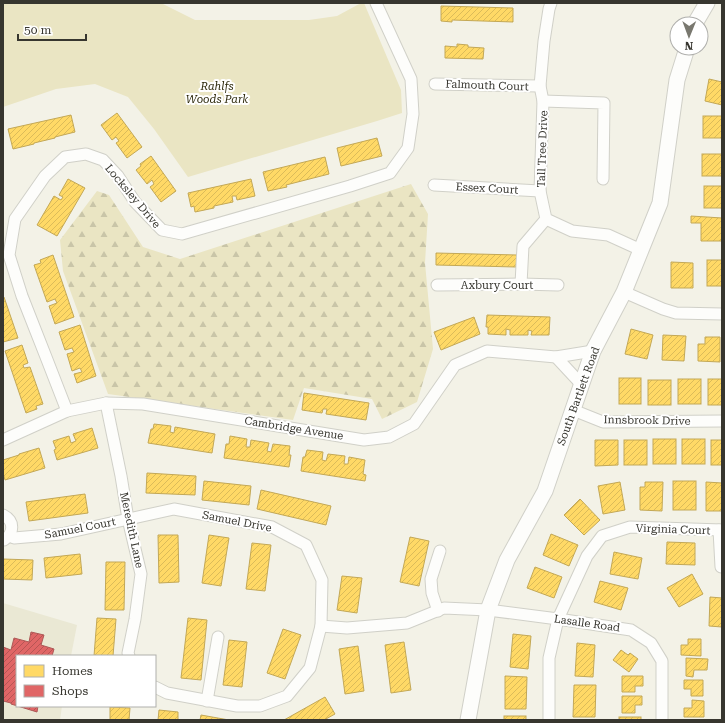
<svg xmlns="http://www.w3.org/2000/svg" width="725" height="723" viewBox="0 0 725 723" font-family="'Roboto Serif',serif">
	<style>
		.built { fill: #eae8d4 }
		.forest { fill: url(#forest-firs) }
		.park { fill: #eae5c3 }
		.homes { fill: url(#homes-hatch); stroke: #c3a856 }
		.shops { fill: url(#shops-hatch); stroke: #ad5856 }
		.lines { fill: none; stroke-linecap: round; stroke-linejoin: round }
		.street-casing { stroke: #d0d0c8; stroke-width: 13 }
		.secondary-casing { stroke: #d0d0c8; stroke-width: 17 }
		.street { stroke: #fdfdfb; stroke-width: 11 }
		.secondary { stroke: #fdfdfb; stroke-width: 15 }
		.labels { text-anchor: middle; stroke-width: 4; stroke-linejoin: round; paint-order: stroke }
		.street-label { font-size: 11px; fill: #37362f; stroke: #fff }
		.park-label { font-size: 11px; font-style: italic; fill: #2e2a0d; stroke: #fff }
	</style>
	<defs>
		<pattern id="forest-firs" width="22" height="20" patternUnits="userSpaceOnUse"><rect width="22" height="20" fill="#eae5c3"/><path d="M5 1l3.5 6h-7zM16 11l3.5 6h-7z" fill="#c9c5a8"/></pattern>
		<pattern id="homes-hatch" width="6" height="6" patternUnits="userSpaceOnUse"><rect width="6" height="6" fill="#ffd966"/><path d="M-1 1l2-2M0 6l6-6M5 7l2-2" fill="none" stroke="#dbbb59"/></pattern>
		<pattern id="shops-hatch" width="6" height="6" patternUnits="userSpaceOnUse"><rect width="6" height="6" fill="#e06666"/><path d="M-1 1l2-2M0 6l6-6M5 7l2-2" fill="none" stroke="#b65554"/></pattern>
	</defs>
	<rect width="100%" height="100%" fill="#f3f2e7"/>
	<path class="built" d="M3,603L77,625L71,656H17V706H62L60,720H3Z"/>
	<path class="forest" d="M411,184L428,214L425,263L433,349L417,402L382,419L372,399L304,388L293,420L108,394L63,271L60,240L97,191L109,195L143,247L180,259Z"/>
	<path class="park" d="M3,3H161L195,20H309L337,16L361,3H364L401,90L402,113L377,121L188,177L154,129L128,97L95,84L56,89L3,107Z"/>
	<g class="homes">
		<path d="M441,6L513,8V22L452,20V22L441,21Z"/>
		<path d="M457,44L468,45V47L484,48L483,59L445,58V46L457,47Z"/>
		<path d="M709,79L722,82V105L705,101Z"/>
		<path d="M117,113L142,147L127,158L116,143L119,141L116,137L112,140L101,125Z"/>
		<path d="M71,115L75,132L55,137V138L34,143V144L13,149L8,129Z"/>
		<rect x="703" y="116" width="19" height="22"/>
		<path d="M377,138L382,156L341,166L337,148Z"/>
		<rect x="702" y="154" width="20" height="22"/>
		<path d="M151,156L176,191L161,202L150,187L154,184L152,180L147,184L136,170L141,166L140,164Z"/>
		<path d="M325,157L329,174L286,185L287,187L268,191L263,172Z"/>
		<path d="M68,179L85,188L57,236L37,225L54,196L61,200L63,197L59,195Z"/>
		<path d="M251,179L255,196L237,200L236,196H232L233,202L214,206V208L195,212L194,206L191,207L188,193Z"/>
		<rect x="704" y="186" width="18" height="22"/>
		<path d="M691,216L722,218V241H701V223H691Z"/>
		<path d="M436,253L517,255L516,267L436,265Z"/>
		<path d="M53,255L74,317L55,324L49,306L57,303L55,299L47,302L34,265L41,263L40,260Z"/>
		<rect x="707" y="260" width="15" height="26"/>
		<path d="M671,262L693,263V288H671Z"/>
		<path d="M3,297H4L18,338L3,342Z"/>
		<path d="M487,315L550,317L549,335H531L532,331L528,330V335H510V330L506,329V335L488,334V327H486Z"/>
		<path d="M474,317L480,334L441,350L434,332Z"/>
		<path d="M80,325L96,376L77,383L74,374L82,372L80,368L72,371L67,354L74,352L72,348L65,350L59,332Z"/>
		<path d="M631,329L653,335L647,359L625,354Z"/>
		<path d="M663,335L686,336L684,361L662,360Z"/>
		<path d="M705,337H720V362L698,361V344H705Z"/>
		<path d="M22,345L28,363L23,365L24,368L30,367L43,404L36,406L37,409L26,413L5,351Z"/>
		<rect x="619" y="378" width="22" height="26"/>
		<rect x="678" y="379" width="23" height="25"/>
		<rect x="708" y="379" width="14" height="26"/>
		<rect x="648" y="380" width="23" height="25"/>
		<path d="M304,393L369,403L366,420L326,414L327,409H323L322,413L302,410Z"/>
		<path d="M154,424L171,426L170,432L174,433L175,427L215,434L212,453L148,443L151,429H153Z"/>
		<path d="M92,428L98,448L57,460L54,450L56,449L53,441L69,436L71,443L76,441L73,434Z"/>
		<path d="M230,436L247,439L246,447H250L251,440L269,443L267,451L271,452L273,444L290,446L289,455H291L289,467L224,458L226,444H229Z"/>
		<rect x="653" y="439" width="23" height="25"/>
		<rect x="682" y="439" width="23" height="25"/>
		<path d="M595,440H618V465L595,466Z"/>
		<rect x="624" y="440" width="23" height="25"/>
		<rect x="711" y="440" width="11" height="25"/>
		<path d="M39,448L45,468L5,480L3,473V460L19,455V454Z"/>
		<path d="M307,450L323,452L322,460L326,461L328,454L345,456L344,464H348L349,457L365,460L363,474L366,475L365,481L301,471L303,457H305Z"/>
		<path d="M147,473L196,476L195,495L146,493Z"/>
		<path d="M204,481L251,486L249,505L202,500Z"/>
		<rect x="673" y="481" width="23" height="29"/>
		<path d="M620,482L625,510L603,514L598,486Z"/>
		<path d="M645,482H663L662,511L640,510V487H645Z"/>
		<path d="M706,482L722,483V511H706Z"/>
		<path d="M261,490L331,506L326,525L257,509Z"/>
		<path d="M85,494L88,513L29,521L26,502Z"/>
		<path d="M580,499L600,520L584,535L564,515Z"/>
		<path d="M551,534L578,545L569,566L543,555Z"/>
		<path d="M158,535H178L179,582L159,583Z"/>
		<path d="M209,535L229,538L221,586L202,583Z"/>
		<path d="M410,537L429,541L419,586L400,582Z"/>
		<path d="M667,542L695,543V565L666,564Z"/>
		<path d="M252,543L271,545L265,591L246,589Z"/>
		<path d="M614,552L642,558L638,579L610,574Z"/>
		<path d="M80,554L82,574L46,578L44,558Z"/>
		<path d="M3,559L33,560L32,580L3,579Z"/>
		<path d="M106,562H125L124,610H105Z"/>
		<path d="M535,567L562,577L554,598L527,588Z"/>
		<path d="M692,574L703,594L679,607L667,588Z"/>
		<path d="M342,576L362,578L357,613L337,610Z"/>
		<path d="M600,581L628,588L621,610L594,602Z"/>
		<path d="M710,597L722,598V627L709,626Z"/>
		<path d="M97,618L116,619L113,656H94Z"/>
		<path d="M188,618L207,620L201,680L181,678Z"/>
		<path d="M283,629L301,635L285,679L267,673Z"/>
		<path d="M513,634L531,636L528,669L510,667Z"/>
		<path d="M688,639H701V656L681,655V645H688Z"/>
		<path d="M229,640L247,642L242,687L223,685Z"/>
		<path d="M404,642L411,690L391,693L385,645Z"/>
		<path d="M577,643L595,645L593,677L575,676Z"/>
		<path d="M358,646L364,691L345,694L339,649Z"/>
		<path d="M621,650L628,655L630,653L638,659L629,672L613,660Z"/>
		<path d="M686,658L708,659L707,670H694L693,677L686,676Z"/>
		<path d="M505,676L527,677L526,709H505Z"/>
		<path d="M622,676H643V686H635V692H622Z"/>
		<path d="M684,680H703V696H691V689H684Z"/>
		<path d="M574,685H596L595,717H573Z"/>
		<path d="M622,696H642V705H635V713H622Z"/>
		<path d="M325,697L335,714L324,720H284Z"/>
		<path d="M692,700L704,701V717H684V708H692Z"/>
		<path d="M110,707L130,708L129,720H110Z"/>
		<path d="M159,710L178,712V720H158Z"/>
		<path d="M201,715L229,720H200Z"/>
		<rect x="504" y="716" width="22" height="4"/>
		<rect x="619" y="717" width="22" height="3"/>
	</g>
	<path class="shops" d="M31,632L44,635L41,645L54,649L52,656H17V706H38L37,712L11,704V703L3,701V647L11,650L14,638L29,642Z"/>
	<g class="lines">
		<defs>
			<g id="street">
				<path d="M551,3L549,9L544,41L540,86L543,101L540,191L546,219L572,231L608,235L641,250"/>
				<path d="M435,84L540,86"/>
				<path d="M543,101L604,103L603,179"/>
				<path d="M434,185L540,191"/>
				<path d="M521,284L523,246L546,219"/>
				<path d="M437,285L521,284L558,285"/>
				<path d="M624,292L663,309L676,313L722,314"/>
				<path d="M556,357L582,385"/>
				<path d="M106,403L121,476L128,519L141,574L135,619L128,653L129,656"/>
				<path d="M573,410L603,422L722,421"/>
				<path d="M67,411L46,357L22,296L9,255L15,219L45,176L65,157L86,154L103,160L118,176L135,202L162,230L182,234L350,186L390,173L408,148L413,114L411,79L376,3"/>
				<path d="M3,440L67,411L106,403L143,404L364,440L389,437L414,424L455,365L487,351L556,357L593,351"/>
				<path d="M3,515C15,521 14,533 4,540"/>
				<path d="M719,530L721,567"/>
				<path d="M9,536L14,538L61,534L174,509L272,527L306,545L322,580L321,626L347,628L407,623L444,608L488,610L558,619L631,630L651,643L662,661V720"/>
				<path d="M438,611L432,593L431,579L440,551"/>
				<path d="M155,687L167,693L237,706H260L287,696L310,668L321,626"/>
				<path d="M207,701L218,637"/>
				<path d="M549,720V658L558,619L587,556L602,536L630,527L722,530"/>
			</g>
			<g id="secondary">
				<path d="M696,24L697,20L707,3"/>
				<path d="M468,720L488,610L507,560L545,491L593,351L624,292L641,250L660,203L677,80L687,48"/>
			</g>
		</defs>
		<use href="#street" class="street-casing"/>
		<use href="#secondary" class="secondary-casing"/>
		<use href="#street" class="street"/>
		<use href="#secondary" class="secondary"/>
	</g>
	<g class="labels">
		<g class="street-label">
			<text transform="translate(487 85) rotate(2)" y="4">Falmouth Court</text>
			<text transform="translate(542 149) rotate(-88)" y="4">Tall Tree Drive</text>
			<text transform="translate(487 188) rotate(3)" y="4">Essex Court</text>
			<text transform="translate(133 196) rotate(50)" y="4">Locksley Drive</text>
			<text x="497" y="289">Axbury Court</text>
			<text transform="translate(578 396) rotate(-70)" y="4">South Bartlett Road</text>
			<text transform="translate(647 420) rotate(1)" y="4">Innsbrook Drive</text>
			<text transform="translate(294 428) rotate(9)" y="4">Cambridge Avenue</text>
			<text transform="translate(237 521) rotate(11)" y="4">Samuel Drive</text>
			<text transform="translate(80 528) rotate(-11)" y="4">Samuel Court</text>
			<text transform="translate(673 529) rotate(2)" y="4">Virginia Court</text>
			<text transform="translate(132 530) rotate(78)" y="4">Meredith Lane</text>
			<text transform="translate(587 623) rotate(8)" y="4">Lasalle Road</text>
		</g>
		<g class="park-label">
			<text x="217" y="90">Rahlfs<tspan x="217" dy="13">Woods Park</tspan></text>
		</g>
	</g>
	<rect width="725" height="723" fill="none" stroke="#37362f" stroke-width="8"/>
	<rect x="16" y="655" width="140" height="52" fill="#ffffff" stroke="#afafac"/>
	<rect x="24" y="665" width="20" height="12" fill="#ffd966" stroke="#afafac"/>
	<text x="52" y="675" font-size="12" fill="#37362f">Homes</text>
	<rect x="24" y="685" width="20" height="12" fill="#e06666" stroke="#afafac"/>
	<text x="52" y="695" font-size="12" fill="#37362f">Shops</text>
	<g transform="translate(689 36) rotate(181)"><circle r="19" fill="#ffffff" stroke="#afafac"/>
	<path d="M0-3L7 15L0 10L-7 15Z" fill="#79786f"/>
	<text y="-6" font-size="11" font-weight="bold" text-anchor="middle" fill="#37362f">N</text>
	</g>
	<path d="M18 34v6h68v-6" fill="none" stroke="#37362f" stroke-width="2"/>
	<text x="24" y="34" font-size="12" fill="#37362f" stroke="#ffffff" stroke-width="3" paint-order="stroke">50 m</text>
</svg>
